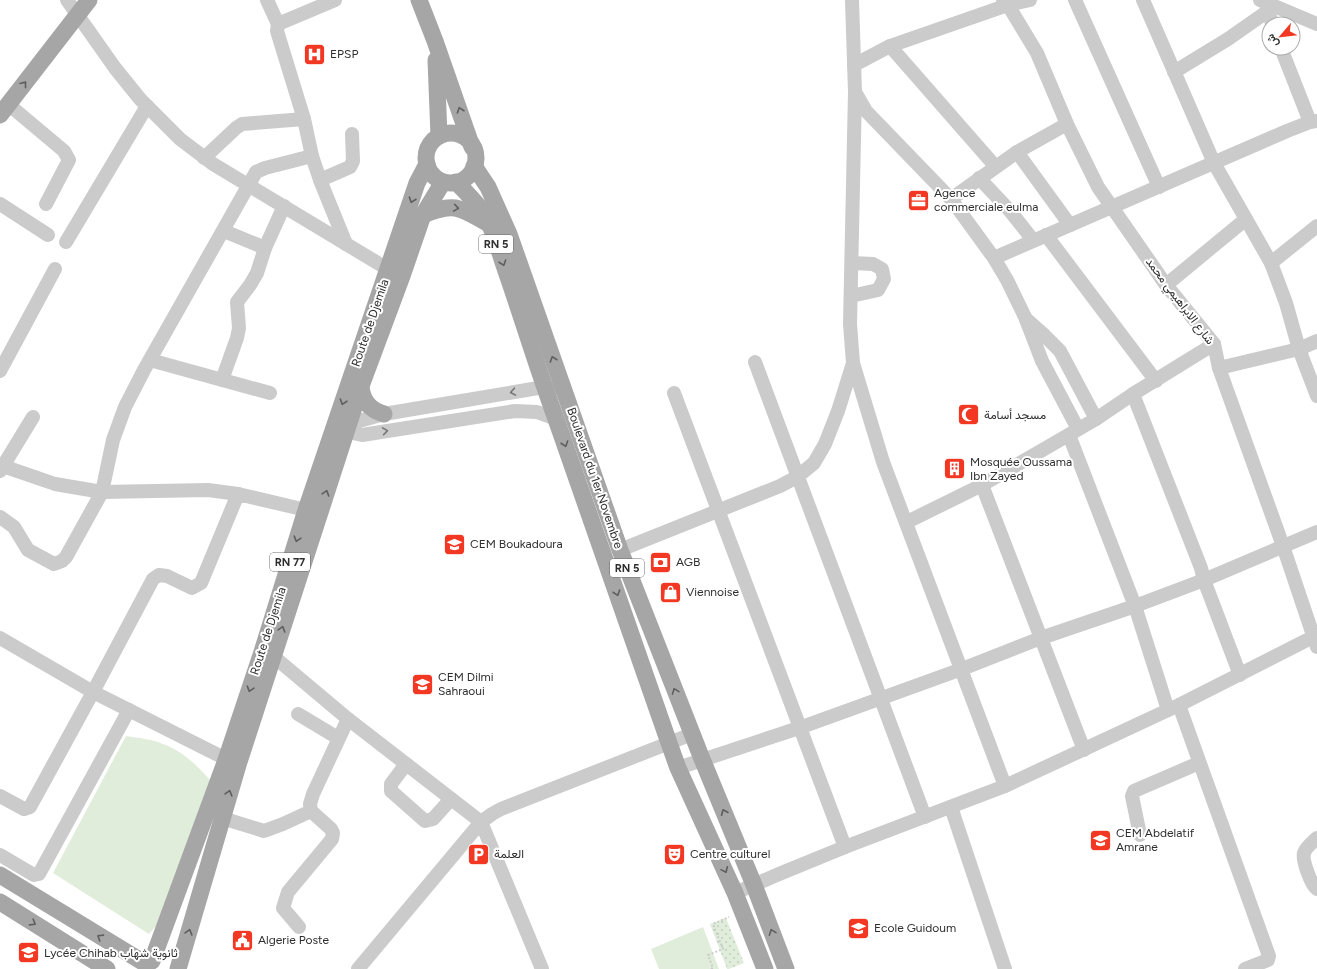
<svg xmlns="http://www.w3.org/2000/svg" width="1317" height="969" viewBox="0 0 1317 969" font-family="Figtree,Vazirmatn,sans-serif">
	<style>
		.grass { fill: url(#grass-dots) }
		.green { fill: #e1eddb }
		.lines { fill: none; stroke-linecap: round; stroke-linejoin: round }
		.path { stroke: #cbcbcb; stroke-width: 2; stroke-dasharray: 2 2; stroke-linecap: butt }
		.minor { stroke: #cbcbcb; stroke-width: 14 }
		.major { stroke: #a6a6a6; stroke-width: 17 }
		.oneway { stroke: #5e5e5e }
		.oneway2 { stroke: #757575 }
		.labels { text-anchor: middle; stroke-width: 4; stroke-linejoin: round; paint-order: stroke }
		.shield { fill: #fff; stroke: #6d6d6d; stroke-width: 1 }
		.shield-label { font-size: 11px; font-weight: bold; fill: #2e2e2e }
		.poi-label { font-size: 12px; fill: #2e2e2e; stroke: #fff; text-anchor: start }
		.street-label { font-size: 12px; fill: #2e2e2e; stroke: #fff }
	</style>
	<defs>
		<pattern id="grass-dots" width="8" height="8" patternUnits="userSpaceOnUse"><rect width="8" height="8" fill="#e1eddb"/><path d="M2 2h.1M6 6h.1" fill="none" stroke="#c1ccbc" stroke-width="1.8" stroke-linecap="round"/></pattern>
	</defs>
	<rect width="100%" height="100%" fill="#fff"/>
	<path class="grass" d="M726,918L744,963L729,969H727L710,924Z"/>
	<g class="green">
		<path d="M126,736C139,738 152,739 163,744C181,750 198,766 210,780L168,912L149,934L53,873Z"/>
		<path d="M703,927L719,969H659L651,949Z"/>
	</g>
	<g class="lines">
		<path class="path" d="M711,969L713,968L708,955L723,949L713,924L729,917"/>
		<g class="minor">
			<path d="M67,0L115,68L140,99L180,139L213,164L396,274"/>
			<path d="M267,0L278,24"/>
			<path d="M1003,0L1008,5L1037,53L1067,124L1098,187L1166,285L1214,344L1219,368L1283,546L1317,647"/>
			<path d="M1075,0L1159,187"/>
			<path d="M1143,0L1214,163L1271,263L1286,303L1299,349L1317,396"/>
			<path d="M1260,0L1317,24"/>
			<path d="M1266,2L1272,24"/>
			<path d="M890,46L995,166"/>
			<path d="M1281,48L1310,122"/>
			<path d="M854,65L890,46L1008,5L1030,0"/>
			<path d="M1174,72L1228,39L1268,11"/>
			<path d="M855,92L866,111L951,199L994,258L1007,280L1025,317L1042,361L1078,429"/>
			<path d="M8,104L64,151L69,160L46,204"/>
			<path d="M1017,152L1070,225"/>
			<path d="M312,156L304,119L277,31L278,24L335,0"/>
			<path d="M204,158L236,128L242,124L304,119"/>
			<path d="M979,178L1010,211L1033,240"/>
			<path d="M320,180L350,167L353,161L352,134"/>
			<path d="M951,199L1017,152L1067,124"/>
			<path d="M0,204L48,235"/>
			<path d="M224,231L265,248"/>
			<path d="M1046,235L1156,381"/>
			<path d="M66,242L147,106"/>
			<path d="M994,258L1287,131L1310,122L1317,121"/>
			<path d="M1271,263L1317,226"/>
			<path d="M1166,285L1246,219"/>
			<path d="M851,296L878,290L884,279L882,269L873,264L852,263"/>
			<path d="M1026,319L1043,334L1060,351L1096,419"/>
			<path d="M150,360L270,393"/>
			<path d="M755,362L925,817"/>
			<path d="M853,363L883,462L1005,786"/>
			<path d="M1219,368L1299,349L1317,341"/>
			<path d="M0,371L55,269"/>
			<path d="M222,380L237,338L239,328L237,302L250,285L257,273L265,248L284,206"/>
			<path d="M674,393L845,847"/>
			<path d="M1133,394L1201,568L1204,580L1240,675"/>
			<path d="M342,425L353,433L362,435L515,411L537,412L556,419"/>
			<path d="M343,433L359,421L384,414L544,387L555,388"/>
			<path d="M1069,435L1135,606L1168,710"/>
			<path d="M0,465L55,484L102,492L208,490L238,494"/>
			<path d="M0,471L33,417"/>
			<path d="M982,485L1084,750"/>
			<path d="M0,517L14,527L28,550L54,564L62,561L66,557L102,492L113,440L125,407L144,370L256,172L265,168L312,156L320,180L346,244"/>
			<path d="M907,522L982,485L1096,419L1133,394L1214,344"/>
			<path d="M620,550L780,486L797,477L814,463L825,444L838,411L853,363L850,324L855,92L852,0"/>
			<path d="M0,638L93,692L236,764"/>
			<path d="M265,653L273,656L348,719L481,822L492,814L501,809L692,734"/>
			<path d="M1179,705L1269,956L1268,960L1245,969"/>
			<path d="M298,714L338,738"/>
			<path d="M406,764L391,784V791L425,821L433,819L451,799"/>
			<path d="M678,768L799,728L962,669L1041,638L1135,606L1204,580L1317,532"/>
			<path d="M0,796L24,809L30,807L93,692L153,579L159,575L167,576L192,588L201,583L238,494L306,510"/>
			<path d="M951,807L1005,969"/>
			<path d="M222,818L264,831L283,824L311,811"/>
			<path d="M1140,835L1132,796L1134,791L1199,763"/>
			<path d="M1317,838C1313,842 1306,847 1304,853C1302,860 1311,885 1317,889"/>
			<path d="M0,855L34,875L39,874L129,710"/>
			<path d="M735,893L779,874L845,847L1005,786L1179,705L1317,635"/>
			<path d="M299,927L283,908L288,892L332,839L333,833L331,829L311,811L310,804L313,794L348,719"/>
			<path d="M358,969L481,822L542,969"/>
		</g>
		<g class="major">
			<path d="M419,0L435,41L472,147"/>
			<path d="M436,60L439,136"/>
			<path d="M0,115L89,0"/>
			<circle cx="451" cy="158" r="25"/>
			<path d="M474,166L488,187L509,234L620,550L702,759L754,885L786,969"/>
			<path d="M456,182C466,192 475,201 483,212C494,229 499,252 506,271C523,320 538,370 556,419L669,743L678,768L735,893L765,969"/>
			<path d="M423,215C453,202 460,207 487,223"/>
			<path d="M361,386C362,401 370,410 384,414"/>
			<path d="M0,875L146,964"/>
			<path d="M0,902L107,969"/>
			<path d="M152,961L226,760L262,652L306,510L417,183L427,164"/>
			<path d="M178,969L238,765L361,386L402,276L423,215L443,182"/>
		</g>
	</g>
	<defs><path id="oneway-chevron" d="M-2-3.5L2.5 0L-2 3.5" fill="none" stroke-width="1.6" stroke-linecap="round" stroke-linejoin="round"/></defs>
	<g class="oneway">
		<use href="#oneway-chevron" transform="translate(24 84) rotate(-52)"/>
		<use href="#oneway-chevron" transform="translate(460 110) rotate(-109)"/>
		<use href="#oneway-chevron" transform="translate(412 200) rotate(109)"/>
		<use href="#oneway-chevron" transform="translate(456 208) rotate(9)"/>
		<use href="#oneway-chevron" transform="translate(503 263) rotate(71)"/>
		<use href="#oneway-chevron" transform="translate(553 359) rotate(-109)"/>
		<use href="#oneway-chevron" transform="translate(343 402) rotate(109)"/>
		<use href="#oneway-chevron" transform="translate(565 444) rotate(71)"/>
		<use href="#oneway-chevron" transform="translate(326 493) rotate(-72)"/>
		<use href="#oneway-chevron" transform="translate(297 539) rotate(107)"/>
		<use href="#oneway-chevron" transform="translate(617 593) rotate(71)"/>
		<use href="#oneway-chevron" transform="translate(282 629) rotate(-72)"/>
		<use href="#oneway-chevron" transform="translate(250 689) rotate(108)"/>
		<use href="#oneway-chevron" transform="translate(675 691) rotate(-111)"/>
		<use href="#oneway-chevron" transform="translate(229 793) rotate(-74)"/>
		<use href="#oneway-chevron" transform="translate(724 812) rotate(-113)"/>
		<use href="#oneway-chevron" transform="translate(725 870) rotate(66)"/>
		<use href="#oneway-chevron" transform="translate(33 923) rotate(32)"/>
		<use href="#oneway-chevron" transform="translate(189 932) rotate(-74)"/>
		<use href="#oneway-chevron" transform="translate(772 932) rotate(-111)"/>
		<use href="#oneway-chevron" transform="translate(100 937) rotate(-148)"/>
	</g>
	<g class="oneway2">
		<use href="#oneway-chevron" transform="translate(513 392) rotate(170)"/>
		<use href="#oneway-chevron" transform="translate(385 431) rotate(-9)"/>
	</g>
	<defs>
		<symbol id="hospital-square" viewBox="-11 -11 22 22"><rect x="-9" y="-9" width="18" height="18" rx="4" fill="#f23723" stroke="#fff"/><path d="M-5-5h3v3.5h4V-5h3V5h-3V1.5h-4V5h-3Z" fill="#fff"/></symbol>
		<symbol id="office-square" viewBox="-11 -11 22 22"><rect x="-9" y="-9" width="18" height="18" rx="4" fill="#f23723" stroke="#fff"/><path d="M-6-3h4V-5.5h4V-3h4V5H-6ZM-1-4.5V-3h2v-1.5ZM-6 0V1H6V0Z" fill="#fff"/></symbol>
		<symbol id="mosque-square" viewBox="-11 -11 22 22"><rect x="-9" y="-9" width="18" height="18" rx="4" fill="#f23723" stroke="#fff"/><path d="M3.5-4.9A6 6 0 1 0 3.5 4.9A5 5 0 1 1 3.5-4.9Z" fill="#fff"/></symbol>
		<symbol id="building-square" viewBox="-11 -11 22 22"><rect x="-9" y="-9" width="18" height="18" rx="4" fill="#f23723" stroke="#fff"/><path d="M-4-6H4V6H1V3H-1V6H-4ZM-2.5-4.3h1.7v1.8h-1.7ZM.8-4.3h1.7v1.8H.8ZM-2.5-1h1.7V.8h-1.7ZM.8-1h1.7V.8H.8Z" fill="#fff"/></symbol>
		<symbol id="school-square" viewBox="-11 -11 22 22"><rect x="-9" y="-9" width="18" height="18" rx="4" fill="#f23723" stroke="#fff"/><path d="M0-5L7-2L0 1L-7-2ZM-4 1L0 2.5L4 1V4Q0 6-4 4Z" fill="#fff"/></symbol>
		<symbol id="bank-square" viewBox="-11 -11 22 22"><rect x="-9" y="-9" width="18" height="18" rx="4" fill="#f23723" stroke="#fff"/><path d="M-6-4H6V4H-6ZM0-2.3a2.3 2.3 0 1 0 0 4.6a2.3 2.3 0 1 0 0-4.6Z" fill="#fff"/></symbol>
		<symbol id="shop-square" viewBox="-11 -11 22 22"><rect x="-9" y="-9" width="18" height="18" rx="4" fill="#f23723" stroke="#fff"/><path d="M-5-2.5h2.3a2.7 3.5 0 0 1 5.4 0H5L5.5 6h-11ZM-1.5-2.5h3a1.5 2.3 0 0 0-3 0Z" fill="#fff"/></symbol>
		<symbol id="parking-square" viewBox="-11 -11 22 22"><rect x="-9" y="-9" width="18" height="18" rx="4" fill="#f23723" stroke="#fff"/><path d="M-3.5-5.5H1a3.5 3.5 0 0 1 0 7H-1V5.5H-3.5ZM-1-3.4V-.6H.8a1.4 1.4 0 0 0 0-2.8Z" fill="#fff"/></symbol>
		<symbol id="theatre-square" viewBox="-11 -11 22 22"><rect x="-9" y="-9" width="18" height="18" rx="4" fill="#f23723" stroke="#fff"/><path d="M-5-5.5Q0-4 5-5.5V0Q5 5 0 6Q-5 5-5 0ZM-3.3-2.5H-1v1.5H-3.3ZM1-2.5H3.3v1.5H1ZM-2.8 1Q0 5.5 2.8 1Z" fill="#fff"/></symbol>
		<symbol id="civic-square" viewBox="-11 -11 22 22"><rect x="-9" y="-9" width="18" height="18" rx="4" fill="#f23723" stroke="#fff"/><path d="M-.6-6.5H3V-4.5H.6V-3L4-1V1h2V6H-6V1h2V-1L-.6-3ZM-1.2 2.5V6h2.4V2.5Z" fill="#fff"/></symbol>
	</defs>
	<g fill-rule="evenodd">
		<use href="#hospital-square" x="302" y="42" width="25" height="25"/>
		<use href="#office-square" x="906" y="188" width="25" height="25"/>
		<use href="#mosque-square" x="956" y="402" width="25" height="25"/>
		<use href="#building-square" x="942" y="456" width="25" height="25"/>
		<use href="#school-square" x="442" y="532" width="25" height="25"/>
		<use href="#bank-square" x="648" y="550" width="25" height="25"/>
		<use href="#shop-square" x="658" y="580" width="25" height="25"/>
		<use href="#school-square" x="410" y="672" width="25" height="25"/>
		<use href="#school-square" x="1088" y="828" width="25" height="25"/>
		<use href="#parking-square" x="466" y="842" width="25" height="25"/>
		<use href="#theatre-square" x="662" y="842" width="25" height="25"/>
		<use href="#school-square" x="846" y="916" width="25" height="25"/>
		<use href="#civic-square" x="230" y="928" width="25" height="25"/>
		<use href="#school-square" x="16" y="940" width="25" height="25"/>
	</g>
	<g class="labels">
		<g class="shield">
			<rect x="479" y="235" width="34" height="18" rx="3"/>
			<rect x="270" y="553" width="40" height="18" rx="3"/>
			<rect x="610" y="559" width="34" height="18" rx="3"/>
		</g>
		<g class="shield-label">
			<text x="496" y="248">RN 5</text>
			<text x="290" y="566">RN 77</text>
			<text x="627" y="572">RN 5</text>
		</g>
		<g class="poi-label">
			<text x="330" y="58">EPSP</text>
			<text x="934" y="197">Agence<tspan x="934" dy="14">commerciale eulma</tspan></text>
			<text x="984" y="419">مسجد أسامة</text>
			<text x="970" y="466">Mosquée Oussama<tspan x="970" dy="14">Ibn Zayed</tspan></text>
			<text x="470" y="548">CEM Boukadoura</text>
			<text x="676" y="566">AGB</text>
			<text x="686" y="596">Viennoise</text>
			<text x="438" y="681">CEM Dilmi<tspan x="438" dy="14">Sahraoui</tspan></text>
			<text x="1116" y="837">CEM Abdelatif<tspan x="1116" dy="14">Amrane</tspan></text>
			<text x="494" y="858">العلمة</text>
			<text x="690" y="858">Centre culturel</text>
			<text x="874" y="932">Ecole Guidoum</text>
			<text x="258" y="944">Algerie Poste</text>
			<text x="44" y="957">Lycée Chihab ثانوية شهاب</text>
		</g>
		<g class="street-label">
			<text transform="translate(1180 301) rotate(53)" y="4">شارع الابراهيمي محمد</text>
			<text transform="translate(370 323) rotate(-71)" y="4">Route de Djemila</text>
			<text transform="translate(595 478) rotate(71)" y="4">Boulevard du 1er Novembre</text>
			<text transform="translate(268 631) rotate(-72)" y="4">Route de Djemila</text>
		</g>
	</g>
	<g transform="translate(1281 36) rotate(242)"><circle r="19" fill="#ffffff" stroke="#ababab"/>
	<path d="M0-3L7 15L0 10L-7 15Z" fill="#f23723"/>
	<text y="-6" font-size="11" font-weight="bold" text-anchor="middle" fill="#2e2e2e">ش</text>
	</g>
</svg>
